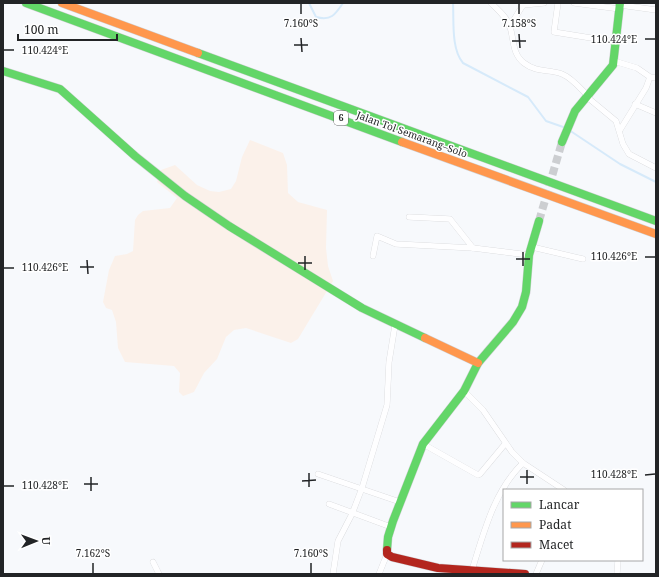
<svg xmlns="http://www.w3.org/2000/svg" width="659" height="577" viewBox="0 0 659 577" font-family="'Noto Serif',serif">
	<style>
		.industrial { fill: #fbf1ea }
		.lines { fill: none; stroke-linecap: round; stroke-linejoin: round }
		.stream { stroke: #d6eafa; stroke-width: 2 }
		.secondary-tunnel { stroke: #ccced1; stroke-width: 8; stroke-dasharray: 8 4; stroke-linecap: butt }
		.street-casing { stroke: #d0d1d4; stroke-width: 6 }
		.fast-casing { stroke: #d0d1d4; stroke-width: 9 }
		.slow-casing { stroke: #d0d1d4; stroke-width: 9 }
		.jam-casing { stroke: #d0d1d4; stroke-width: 9 }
		.street { stroke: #fefeff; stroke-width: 5.5 }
		.fast { stroke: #63d668; stroke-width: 8 }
		.slow { stroke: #ff974d; stroke-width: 8 }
		.jam { stroke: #b3261e; stroke-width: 8 }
		.ticks { fill: none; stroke: #222426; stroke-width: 1.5 }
		.labels { text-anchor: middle; stroke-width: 3; stroke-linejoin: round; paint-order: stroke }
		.shield { fill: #fff; stroke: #646667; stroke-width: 1 }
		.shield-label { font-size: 9px; font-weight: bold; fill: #222426 }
		.street-label { font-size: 10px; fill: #222426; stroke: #fff }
		.ticks-label { font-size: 10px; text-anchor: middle; fill: #222426; stroke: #fff; stroke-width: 3; stroke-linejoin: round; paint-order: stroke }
	</style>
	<rect width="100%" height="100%" fill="#f7f9fc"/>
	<path class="industrial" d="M250,140L283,153L287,165L288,193L298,202L327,210L326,248L328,266L333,281L298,339L291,343L246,328L234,330L226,337L217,359L204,373L194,392L183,396L179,392L180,373L174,366L125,362L118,348L116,322L112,310L106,308L103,302L109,270L115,256L127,254L133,251L135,220L138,215L143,211L170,208L177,198L157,182L161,170L175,165L197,185L210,191L219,192L231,189L236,181L242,157Z"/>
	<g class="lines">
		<g class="stream">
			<path d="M309,3L316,17C331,21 335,15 343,3"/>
			<path d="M453,3C454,21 451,49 463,63L528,97L546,121L566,128"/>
			<path d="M569,130L620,164L656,182"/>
		</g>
		<path class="secondary-tunnel" d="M539,221L562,142"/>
		<defs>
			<g id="street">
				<path d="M491,3C498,10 507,17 510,27C514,39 512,54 524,63C537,73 549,69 562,74C572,78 580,88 588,96"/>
				<path d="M523,3V5L544,3"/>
				<path d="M558,3L554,32L616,42"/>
				<path d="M574,3L620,9"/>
				<path d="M620,5L656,10"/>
				<path d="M510,26L523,5"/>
				<path d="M614,61L637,68L650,77L656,78"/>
				<path d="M587,97L616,121L623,144L629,154L656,168"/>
				<path d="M635,104L656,113"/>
				<path d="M620,130L646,88L650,77"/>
				<path d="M409,217L450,219L473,248"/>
				<path d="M532,247L583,259"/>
				<path d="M373,256L377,236L396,244L473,248L529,255"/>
				<path d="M464,391L483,410L512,452L523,463L564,490"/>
				<path d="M423,444L478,475L480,474L505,444"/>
				<path d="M318,474L400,502"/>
				<path d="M329,504L391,527"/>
				<path d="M153,562L159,574"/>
				<path d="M472,570C484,532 494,491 523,463"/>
				<path d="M333,574L338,541L352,514L362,488L387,405L389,362L395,325"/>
				<path d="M379,574L387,554"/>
				<path d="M536,574L542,560"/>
				<path d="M617,574L618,560"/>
			</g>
			<g id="fast">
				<path d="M26,3L402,142"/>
				<path d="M198,53L656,221"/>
				<path d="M3,71L60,89L135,156L185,196L229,226L362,308L425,338"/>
				<path d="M562,142L575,111L613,65L620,3"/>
				<path d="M387,550L388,537L393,521L423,444L464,391L478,363L513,322L522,307L526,292L529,255L539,221"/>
			</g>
			<g id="slow">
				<path d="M62,3L198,53"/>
				<path d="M402,142L656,234"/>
				<path d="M425,338L478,363"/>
			</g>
			<path id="jam" d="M387,550V554L392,557L438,568L525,574"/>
		</defs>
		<use href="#street" class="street-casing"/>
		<use href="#fast" class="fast-casing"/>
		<use href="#slow" class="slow-casing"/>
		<use href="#jam" class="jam-casing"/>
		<use href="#street" class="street"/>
		<use href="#fast" class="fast"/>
		<use href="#slow" class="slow"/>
		<use href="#jam" class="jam"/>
	</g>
	<path class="ticks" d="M301,4V14M519,4V14M519,34L520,48M301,38L302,52M645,39H655M512,41H526M294,45H308M4,50H14M523,252V266M305,256V270M645,257H655M516,259H530M87,260L88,274M298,263H312M80,267H94M4,268H14M527,470V484M309,473V487M645,475L655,474M91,477V491M520,477H534M302,481L316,480M84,484H98M4,486H14M93,563V573M311,563V573"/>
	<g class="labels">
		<rect class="shield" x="334" y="111" width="14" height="14" rx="3"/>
		<g class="shield-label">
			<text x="341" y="121">6</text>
		</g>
		<g class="street-label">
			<text transform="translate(412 134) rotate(20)" y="4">Jalan Tol Semarang–Solo</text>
		</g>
	</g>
	<g class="ticks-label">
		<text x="301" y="27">7.160°S</text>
		<text x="519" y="27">7.158°S</text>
		<text x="614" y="43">110.424°E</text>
		<text x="45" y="54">110.424°E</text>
		<text x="614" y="260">110.426°E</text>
		<text x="45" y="271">110.426°E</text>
		<text x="614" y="478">110.428°E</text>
		<text x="45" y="489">110.428°E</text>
		<text x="93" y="557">7.162°S</text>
		<text x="311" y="557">7.160°S</text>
	</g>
	<rect width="659" height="577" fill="none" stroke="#222426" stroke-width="8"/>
	<rect x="503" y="489" width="140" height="72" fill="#ffffff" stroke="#a7a7a8"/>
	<rect x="511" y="502" width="20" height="6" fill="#63d668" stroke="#a7a7a8"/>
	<text x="539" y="509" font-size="12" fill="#222426">Lancar</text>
	<rect x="511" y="522" width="20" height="6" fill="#ff974d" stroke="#a7a7a8"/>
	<text x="539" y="529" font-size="12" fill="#222426">Padat</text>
	<rect x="511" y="542" width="20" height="6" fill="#b3261e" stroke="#a7a7a8"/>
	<text x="539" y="549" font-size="12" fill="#222426">Macet</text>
	<g transform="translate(36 541) rotate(89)" stroke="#ffffff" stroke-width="3" paint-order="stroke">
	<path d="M0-3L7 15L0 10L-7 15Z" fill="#222426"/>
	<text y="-6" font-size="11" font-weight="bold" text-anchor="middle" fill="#222426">U</text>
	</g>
	<path d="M18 34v6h99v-6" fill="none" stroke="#222426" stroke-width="2"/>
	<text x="24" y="34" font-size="12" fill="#222426" stroke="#ffffff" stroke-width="3" paint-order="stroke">100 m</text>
</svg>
